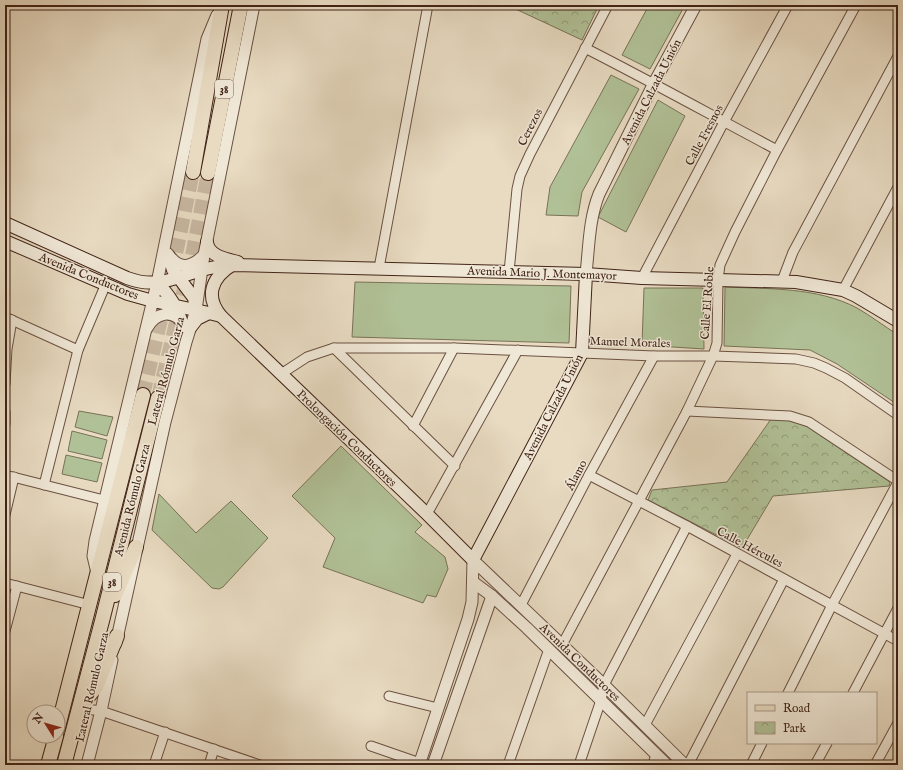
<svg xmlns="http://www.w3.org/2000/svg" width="903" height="770" viewBox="0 0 903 770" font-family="'IM FELL English',serif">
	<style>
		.grass { fill: #b1c197; stroke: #797257 }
		.park { fill: url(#park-crowns); stroke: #797257 }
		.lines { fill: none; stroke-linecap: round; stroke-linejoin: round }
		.primary-tunnel { stroke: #c7b6a0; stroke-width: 14; stroke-dasharray: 14 7; stroke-linecap: butt }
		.minor-casing { stroke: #6b5142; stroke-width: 11 }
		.tertiary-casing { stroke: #6b5142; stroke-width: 13 }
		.secondary-casing { stroke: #412317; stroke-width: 14 }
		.primary-casing { stroke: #412317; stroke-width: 16 }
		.minor { stroke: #f0e8d7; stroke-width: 9 }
		.tertiary { stroke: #f0e8d7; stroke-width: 11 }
		.secondary { stroke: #f0e8d7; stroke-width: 12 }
		.primary { stroke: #e8dbc2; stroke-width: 14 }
		.labels { text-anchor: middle; stroke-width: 3; stroke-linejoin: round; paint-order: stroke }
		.shield { fill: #f0e8d7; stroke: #765e51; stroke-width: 1 }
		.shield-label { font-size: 11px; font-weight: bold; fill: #412317 }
		.street-label { font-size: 12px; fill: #412317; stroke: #f0e8d7 }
	</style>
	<defs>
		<pattern id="park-crowns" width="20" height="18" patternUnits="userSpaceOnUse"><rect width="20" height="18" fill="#b1c197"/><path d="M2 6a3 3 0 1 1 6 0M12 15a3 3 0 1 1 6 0" fill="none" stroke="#929c7a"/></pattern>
	</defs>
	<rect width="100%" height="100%" fill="#e8dbc2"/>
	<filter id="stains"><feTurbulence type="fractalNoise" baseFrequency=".005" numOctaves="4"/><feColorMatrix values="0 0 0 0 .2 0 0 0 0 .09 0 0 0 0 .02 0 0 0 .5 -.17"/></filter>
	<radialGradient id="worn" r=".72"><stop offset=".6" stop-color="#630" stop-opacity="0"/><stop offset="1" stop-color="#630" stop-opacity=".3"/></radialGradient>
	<g class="grass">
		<path d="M649,5H685L650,69L622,55Z"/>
		<path d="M611,75L639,89L582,192L578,216L546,215L550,187Z"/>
		<path d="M658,100L685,116L626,232L598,217Z"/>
		<path d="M355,282L571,286L569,343L352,337Z"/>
		<path d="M725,287C769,289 817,287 857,308C871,316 884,326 898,335V405L837,364L810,350L724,346Z"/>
		<path d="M644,288H703L704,349L642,345Z"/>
		<path d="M79,411L113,417L107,436L75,427Z"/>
		<path d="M72,431L107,440L102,459L68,451Z"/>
		<path d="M341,446L422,525L415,532L445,557L448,569L436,597L427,595L423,603L323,567L335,538L292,496Z"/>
		<path d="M66,455L102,463L97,482L62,474Z"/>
		<path d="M159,494L196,533L231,501L268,538L223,587L219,589L212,588L152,530Z"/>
	</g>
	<g class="park">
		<path d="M507,5H599L582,40Z"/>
		<path d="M771,419H791L806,426L890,482L889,486L773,496L742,548L648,500L652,490L727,482Z"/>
	</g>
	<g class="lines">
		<g class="primary-tunnel">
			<path d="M172,273L193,172"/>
			<path d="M143,395L165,303"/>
			<path d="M158,398L192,256L208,173"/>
		</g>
		<defs>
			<g id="minor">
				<path d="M585,48C650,81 713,116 777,150"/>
				<path d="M379,268L428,5"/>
				<path d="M509,272L517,189L520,176L530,154L608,5"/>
				<path d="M642,278L724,122L788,5"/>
				<path d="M782,281L793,252L898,56"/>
				<path d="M843,290L898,187"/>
				<path d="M5,317L78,350"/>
				<path d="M334,348L455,466"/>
				<path d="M281,374L307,357L334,348H454L582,353L654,356H713L796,359L814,363L826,368L845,378L898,415"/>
				<path d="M5,384L7,349L12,320"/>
				<path d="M687,411L790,416L809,422L898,481"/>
				<path d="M5,412V424"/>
				<path d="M413,426L454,348"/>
				<path d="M5,475L104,500"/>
				<path d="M589,475L687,526L898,641"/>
				<path d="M44,485L78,350L105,286"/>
				<path d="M427,514L518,350"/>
				<path d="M5,515L14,477"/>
				<path d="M5,583L90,605"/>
				<path d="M521,605L589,475L654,356"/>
				<path d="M5,631L17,586"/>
				<path d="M562,645L687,411L713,356L717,343L718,280L720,265L735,232L777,150L856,5"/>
				<path d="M788,693L832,605L898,482"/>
				<path d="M853,693L898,608"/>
				<path d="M389,696L438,708"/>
				<path d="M79,708L101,711L260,765"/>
				<path d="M645,725L737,554"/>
				<path d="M371,746L420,763"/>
				<path d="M154,765L165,732"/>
				<path d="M209,765L214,749"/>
				<path d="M508,765L549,649"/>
				<path d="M579,765L601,700L604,685L687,526"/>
				<path d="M653,765L656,754"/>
				<path d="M688,765L784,579"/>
				<path d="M751,765L762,743"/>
				<path d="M815,765L827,743"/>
				<path d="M875,765L898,723"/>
			</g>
			<g id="tertiary">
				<path d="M168,254C179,270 191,268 204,255"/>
				<path d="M586,274C589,247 589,219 599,194L654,83L696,5"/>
				<path d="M147,328C155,313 173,308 183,324"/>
				<path d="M473,560L604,685L685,765"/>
				<path d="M97,573L93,556L95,541L157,283L207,39L217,15"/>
				<path d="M473,582L492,596L527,628L667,765"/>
				<path d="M116,643L165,422L186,342L196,310L204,255L254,5"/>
				<path d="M87,765L101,711L112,660"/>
				<path d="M419,765L468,619L472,602L473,560"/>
				<path d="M433,765L492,596"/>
			</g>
			<g id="secondary">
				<path d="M5,223L127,278C157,289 173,278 202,270C212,267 222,266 233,265L586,274L642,278L796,282L843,290L856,296L898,321"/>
				<path d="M5,241L128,294L153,301L209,313L221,316"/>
				<path d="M207,242C208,256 226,259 238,262"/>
				<path d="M169,257L173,270L194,298L196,310"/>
				<path d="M232,265C211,278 205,297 221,316L427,514L473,560L582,353L586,274"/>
				<path d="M157,283C170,295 178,309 183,326"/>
				<path d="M190,328L197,319L209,313"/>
			</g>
			<g id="primary">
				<path d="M193,172L222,5"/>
				<path d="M208,173L241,5"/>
				<path d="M115,595L136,547"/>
				<path d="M81,705L96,687L117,636"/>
				<path d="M58,727L143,395"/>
				<path d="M48,765L56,736"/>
				<path d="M64,765L102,621L158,398"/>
			</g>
		</defs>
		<use href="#minor" class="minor-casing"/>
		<use href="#tertiary" class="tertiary-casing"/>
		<use href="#secondary" class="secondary-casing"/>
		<use href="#primary" class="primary-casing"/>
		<use href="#minor" class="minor"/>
		<use href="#tertiary" class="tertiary"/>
		<use href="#secondary" class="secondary"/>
		<use href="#primary" class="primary"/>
	</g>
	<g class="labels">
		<g class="shield">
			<rect x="215" y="80" width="18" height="18" rx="3"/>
			<rect x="103" y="573" width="18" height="18" rx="3"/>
		</g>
		<g class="shield-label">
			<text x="224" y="93">38</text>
			<text x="112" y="586">38</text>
		</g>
		<g class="street-label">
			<text transform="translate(651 92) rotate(-63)" y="4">Avenida Calzada Unión</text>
			<text transform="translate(530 127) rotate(-63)" y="4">Cerezos</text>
			<text transform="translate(704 135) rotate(-62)" y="4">Calle Fresnos</text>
			<text transform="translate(542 273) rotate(2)" y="4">Avenida Mario J. Montemayor</text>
			<text transform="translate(89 276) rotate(22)" y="4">Avenida Conductores</text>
			<text transform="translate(707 303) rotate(-86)" y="4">Calle El Roble</text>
			<text transform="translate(630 342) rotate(2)" y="4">Manuel Morales</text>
			<text transform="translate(166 371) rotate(-75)" y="4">Lateral Rómulo Garza</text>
			<text transform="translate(553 407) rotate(-63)" y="4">Avenida Calzada Unión</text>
			<text transform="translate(347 438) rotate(44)" y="4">Prolongación Conductores</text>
			<text transform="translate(576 475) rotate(-62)" y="4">Álamo</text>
			<text transform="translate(132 500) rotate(-76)" y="4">Avenida Rómulo Garza</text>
			<text transform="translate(750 547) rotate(28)" y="4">Calle Hércules</text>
			<text transform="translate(580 662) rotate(44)" y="4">Avenida Conductores</text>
			<text transform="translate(92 687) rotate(-77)" y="4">Lateral Rómulo Garza</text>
		</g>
	</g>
	<rect width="903" height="770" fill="none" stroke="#e8dbc2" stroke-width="20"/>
	<rect x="6" y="6" width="891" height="758" fill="none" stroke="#412317" stroke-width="2"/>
	<rect x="10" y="10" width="883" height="750" fill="none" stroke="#412317"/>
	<rect x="747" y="692" width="130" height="52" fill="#f0e8d7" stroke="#aa998a"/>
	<rect x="755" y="705" width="20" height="6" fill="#e8dbc2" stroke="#aa998a"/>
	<text x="783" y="712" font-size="12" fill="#412317">Road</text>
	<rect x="755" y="722" width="20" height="12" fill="url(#park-crowns)" stroke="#aa998a"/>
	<text x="783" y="732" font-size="12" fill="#412317">Park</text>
	<g transform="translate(46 724) rotate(307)"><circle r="19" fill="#f0e8d7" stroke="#aa998a"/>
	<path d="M0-3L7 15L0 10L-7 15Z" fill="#8f2418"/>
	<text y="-6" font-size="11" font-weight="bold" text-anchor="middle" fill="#412317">N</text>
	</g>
	<rect width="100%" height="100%" filter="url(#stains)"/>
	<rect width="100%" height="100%" fill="url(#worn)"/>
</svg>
